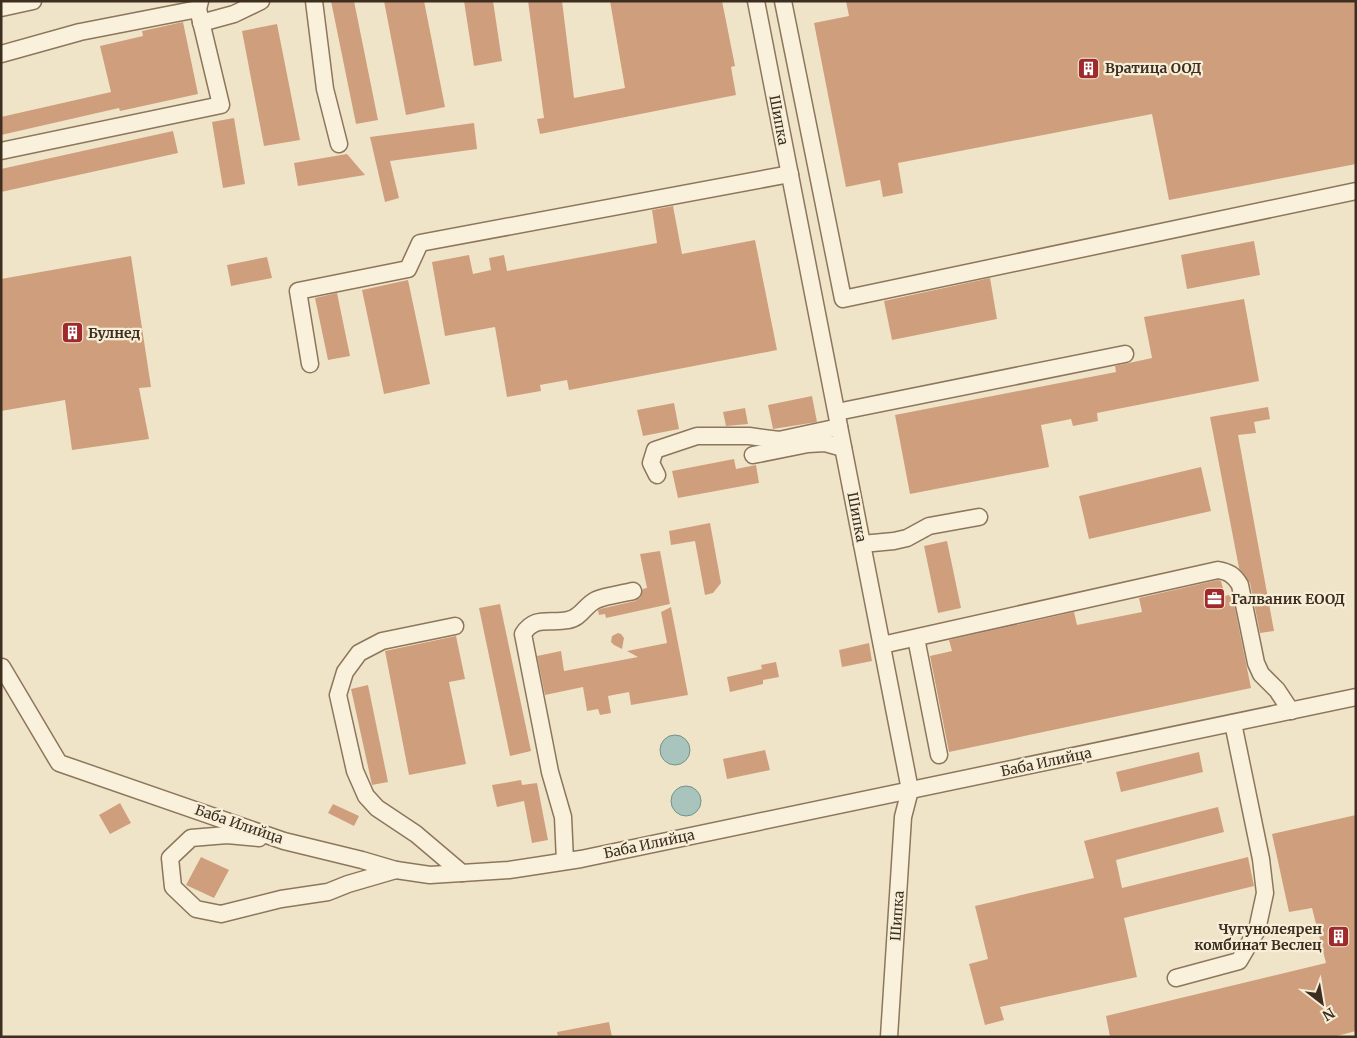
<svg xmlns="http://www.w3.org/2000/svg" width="1357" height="1038" viewBox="0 0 1357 1038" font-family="Merriweather,serif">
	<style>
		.water { fill: #a9c4bc; stroke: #6f938a }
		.building { fill: #cf9f7d }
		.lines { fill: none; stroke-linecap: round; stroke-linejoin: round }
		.minor-casing { stroke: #8d765c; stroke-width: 19 }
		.minor { stroke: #faf1dc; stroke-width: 16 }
		.labels { text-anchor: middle; stroke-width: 4.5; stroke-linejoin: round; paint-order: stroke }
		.poi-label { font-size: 14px; font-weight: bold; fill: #3d2e20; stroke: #f7eed8; text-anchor: start }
		.street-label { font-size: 14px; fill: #3d2e20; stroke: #f7eed8 }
	</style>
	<rect width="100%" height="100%" fill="#f0e4c8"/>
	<g class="water">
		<circle cx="675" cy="750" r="15"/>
		<circle cx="686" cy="801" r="15"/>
	</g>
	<g class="building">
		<path d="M331,1H354L378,120L356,124Z"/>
		<path d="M384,1H424L445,107L406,115Z"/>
		<path d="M464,1H493L502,61L474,66Z"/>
		<path d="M528,1H562L574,98L625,88L610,1H722L735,66L731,67L736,95L540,134L537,119L544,118Z"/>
		<path d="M846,1H1356V164L1169,200L1152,114L898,163L903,193L883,197L880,180L846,187L814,23L849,16Z"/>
		<path d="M183,22L198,94L120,111L119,108L1,135V117L111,92L100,46L143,36L142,31Z"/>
		<path d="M277,24L300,140L264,146L242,31Z"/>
		<path d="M234,118L245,184L223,188L212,122Z"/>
		<path d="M474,123L477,149L390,161L399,198L385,202L370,137Z"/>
		<path d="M173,131L178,153L1,192V169Z"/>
		<path d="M347,154L365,175L298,186L294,163Z"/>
		<path d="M673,206L682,254L755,240L777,350L569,390L567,380L540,385L541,391L507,397L495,327L445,336L432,262L469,255L473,274L491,270L489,258L504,255L507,271L657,243L652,210Z"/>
		<path d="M1254,241L1260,275L1187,289L1181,255Z"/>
		<path d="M131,256L151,387L139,388L149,439L72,450L65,400L1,411V279Z"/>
		<path d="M267,257L272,278L231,286L227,265Z"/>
		<path d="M990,278L997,319L892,340L884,301Z"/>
		<path d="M408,280L430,384L384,394L362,290Z"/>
		<path d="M337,293L350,356L328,360L315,298Z"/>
		<path d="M1244,299L1259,381L1097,413L1098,421L1073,426L1071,419L1041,425L1049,467L910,494L895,415L1116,372L1115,366L1152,358L1144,317Z"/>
		<path d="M812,396L817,422L773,429L768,405Z"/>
		<path d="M674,403L679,429L643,436L637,410Z"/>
		<path d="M1268,407L1270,419L1254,422L1256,433L1238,435L1274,631L1260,633L1250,583L1239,568L1210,417Z"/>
		<path d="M745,408L748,424L726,426L723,412Z"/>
		<path d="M734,459L736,469L756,465L759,483L678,498L672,471Z"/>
		<path d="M1201,467L1211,511L1089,539L1079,496Z"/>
		<path d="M710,523L721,583L713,593L705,595L695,541L671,545L669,531Z"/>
		<path d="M947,541L961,608L938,613L924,546Z"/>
		<path d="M660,551L670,604L606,618L605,614L599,615L598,610L600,609L635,601L640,598L643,589L647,588L640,554Z"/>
		<path d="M1218,580L1221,581L1225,596L1232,594L1251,688L949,752L930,656L952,651L949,640L1074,612L1077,625L1142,612L1139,598Z"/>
		<path d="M500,604L531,751L510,756L479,608Z"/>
		<path d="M671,607L688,695L631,705L629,692L608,696L611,713L600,715L598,709L587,711L583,687L545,695L537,656L561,651L564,671L638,657L627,651L667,643L661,612Z"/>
		<path d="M618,633L621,634L624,638L622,649L614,645L611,642L612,636Z"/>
		<path d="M456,636L465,679L449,682L466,764L409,775L385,651Z"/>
		<path d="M869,643L872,661L842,667L839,650Z"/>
		<path d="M776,662L779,677L763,680V684L730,692L727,677L762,669L761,665Z"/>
		<path d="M368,685L388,782L372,785L351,689Z"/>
		<path d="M765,750L770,770L727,779L723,759Z"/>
		<path d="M1199,752L1203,772L1121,792L1116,772Z"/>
		<path d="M521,780L522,785L537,783L548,840L532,843L524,801L497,807L492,785Z"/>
		<path d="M120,803L131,823L110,834L99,815Z"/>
		<path d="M333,804L359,816L354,826L328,813Z"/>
		<path d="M1218,807L1224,832L1116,860L1122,888L1248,857L1254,886L1124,918L1137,977L1000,1007L1004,1020L985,1025L969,964L988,959L975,906L1094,878L1084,841Z"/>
		<path d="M1356,815V1031L1333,1037H1110L1106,1016L1326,963L1312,908L1289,912L1272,834Z"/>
		<path d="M201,857L229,870L214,898L186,885Z"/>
		<path d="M609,1022L612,1037H558L557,1032Z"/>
	</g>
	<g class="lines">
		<defs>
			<g id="minor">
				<path d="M314,1L325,89L339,144"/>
				<path d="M756,1L910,790L903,817L889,1037"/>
				<path d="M783,1L843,299L1356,191"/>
				<path d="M1,8L33,1"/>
				<path d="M201,23L234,14L261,1"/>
				<path d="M1,54L80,32L198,9L200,1"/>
				<path d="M1,151L221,105L198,9"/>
				<path d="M310,364L298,291L408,269L420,243L790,174"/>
				<path d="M837,412L1125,354"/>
				<path d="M753,455L808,444L825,443L843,448"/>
				<path d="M657,475L651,463L655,450L697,436H749L779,440L839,427"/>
				<path d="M862,544L894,541L907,538L929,526L979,517"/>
				<path d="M455,626L382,641L359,653L345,672L338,695L355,771L366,796L377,808L416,834L462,873"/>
				<path d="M916,638L939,755"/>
				<path d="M882,645L1218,570C1229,572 1234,575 1240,585L1256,663L1261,674L1277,690L1291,711"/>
				<path d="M2,667L59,763L284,841L362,860L396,870L430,875L509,870L581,859L1356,697"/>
				<path d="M259,838L227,835L191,838L170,858L173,887L196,909L221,914L281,899L328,892L348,884L396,870"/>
				<path d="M565,861L563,817L550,772L523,634C535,615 550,624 568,620C581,618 584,606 596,600C607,595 622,594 633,591"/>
				<path d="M1176,978L1239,961L1257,930L1265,893L1261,859L1233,723"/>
			</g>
		</defs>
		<use href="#minor" class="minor-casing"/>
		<use href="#minor" class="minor"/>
	</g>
	<defs>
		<symbol id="building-square" viewBox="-11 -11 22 22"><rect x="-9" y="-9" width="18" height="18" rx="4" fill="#9e2a2b" stroke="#f7eed8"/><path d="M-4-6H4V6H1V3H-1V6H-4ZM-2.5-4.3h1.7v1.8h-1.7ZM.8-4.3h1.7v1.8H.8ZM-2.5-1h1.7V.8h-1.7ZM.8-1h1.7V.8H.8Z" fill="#fff"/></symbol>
		<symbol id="office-square" viewBox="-11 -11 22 22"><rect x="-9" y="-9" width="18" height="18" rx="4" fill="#9e2a2b" stroke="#f7eed8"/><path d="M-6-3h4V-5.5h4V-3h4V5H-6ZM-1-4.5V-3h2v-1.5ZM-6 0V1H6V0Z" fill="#fff"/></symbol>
	</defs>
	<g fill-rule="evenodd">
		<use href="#building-square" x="1076" y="56" width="25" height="25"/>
		<use href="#building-square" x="60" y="320" width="25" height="25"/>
		<use href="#office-square" x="1202" y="586" width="25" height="25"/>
		<use href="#building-square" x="1326" y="924" width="25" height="25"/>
	</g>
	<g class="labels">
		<g class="poi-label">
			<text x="1105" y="73">Вратица ООД</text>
			<text x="88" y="338">Булнед</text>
			<text x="1231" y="604">Галваник ЕООД</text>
			<text x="1322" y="934" text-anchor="end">Чугунолеярен<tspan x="1322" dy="16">комбинат Веслец</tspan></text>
		</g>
		<g class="street-label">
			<text transform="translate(779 120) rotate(79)" y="5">Шипка</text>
			<text transform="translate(857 517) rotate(79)" y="5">Шипка</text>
			<text transform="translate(1046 762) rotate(-12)" y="5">Баба Илийца</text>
			<text transform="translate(239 824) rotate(19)" y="5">Баба Илийца</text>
			<text transform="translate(649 844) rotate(-12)" y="5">Баба Илийца</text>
			<text transform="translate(897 916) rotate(-86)" y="5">Шипка</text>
		</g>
	</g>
	<rect width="1357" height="1038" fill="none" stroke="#3d2e20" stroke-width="5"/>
	<g transform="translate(1322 1003) rotate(149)" stroke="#f7eed8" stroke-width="4" paint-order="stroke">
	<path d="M0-4L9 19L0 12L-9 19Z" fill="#3d2e20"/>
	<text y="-8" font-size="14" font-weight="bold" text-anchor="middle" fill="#3d2e20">N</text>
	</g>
</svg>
